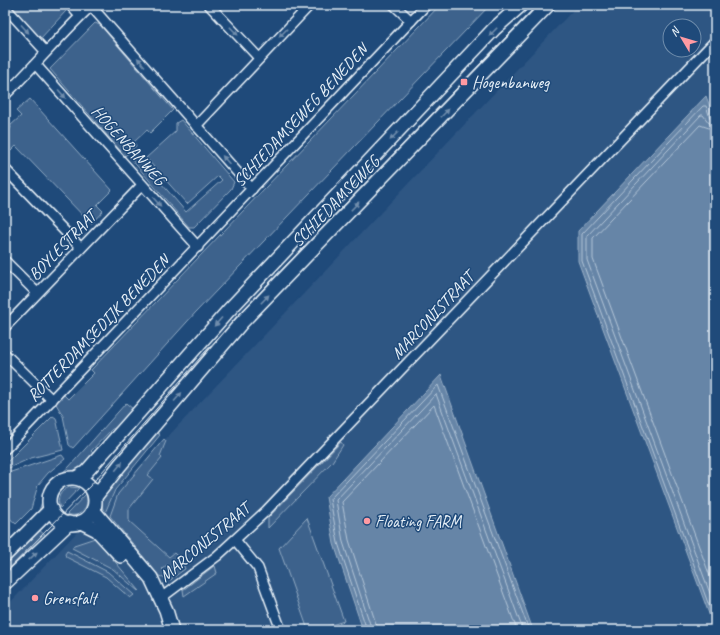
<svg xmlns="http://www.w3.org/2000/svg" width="720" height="635" viewBox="0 0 720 635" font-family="Caveat,sans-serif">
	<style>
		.built { fill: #2e5683; fill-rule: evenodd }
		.green { fill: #3c628c; stroke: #92aac2 }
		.water { fill: #6685a7; stroke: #9ab0c7 }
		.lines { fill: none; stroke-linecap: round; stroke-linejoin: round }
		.shore { stroke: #b4c6d8; stroke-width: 1 }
		.street-casing { stroke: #e8f1f8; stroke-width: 12 }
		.secondary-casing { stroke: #e8f1f8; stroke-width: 16 }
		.street { stroke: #1f4a7a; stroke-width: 9 }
		.secondary { stroke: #1f4a7a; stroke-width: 13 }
		.tram { stroke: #e8f1f8; stroke-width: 1 }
		.oneway { fill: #6f8dac }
		.poi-dot { fill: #ff9aa2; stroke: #1f4a7a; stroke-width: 1.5 }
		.labels { text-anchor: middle; stroke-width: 3; stroke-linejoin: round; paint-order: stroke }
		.poi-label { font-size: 17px; fill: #e8f1f8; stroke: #1f4a7a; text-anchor: start }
		.street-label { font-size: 17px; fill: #e8f1f8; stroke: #1f4a7a }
	</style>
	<rect width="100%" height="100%" fill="#1f4a7a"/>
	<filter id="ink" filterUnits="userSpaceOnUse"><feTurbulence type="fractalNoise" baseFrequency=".025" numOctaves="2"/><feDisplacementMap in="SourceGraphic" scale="8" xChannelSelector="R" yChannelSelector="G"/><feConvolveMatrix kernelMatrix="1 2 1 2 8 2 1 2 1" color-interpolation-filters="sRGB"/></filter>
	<g filter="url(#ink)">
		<path class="built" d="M578,5H715V630H5V608ZM670,26H694V50H670Z"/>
		<g class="green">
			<path d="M11,5H61L66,11L40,39Z"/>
			<path d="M440,5H490L196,312L73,448L69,445L63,416L55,402L63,394L68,399L94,373L91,370Z"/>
			<path d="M95,23L100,25L173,110L150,133L147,130L134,142L136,146L125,156L50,69Z"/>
			<path d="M30,99L112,190L97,205L103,211L91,224L16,146L11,151L5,145V131H7L11,128L10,126L21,116L16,111Z"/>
			<path d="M181,120L234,182L231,189L194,227H189L131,159L136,154L186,212L222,180L218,176L187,204L146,158L176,131V123Z"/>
			<path d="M126,403L134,410L123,422L113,429H112L91,451L93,453C91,457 90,462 88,465C78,476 61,473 52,484C43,494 48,503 38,514L46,489L51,482L69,467Z"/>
			<path d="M53,416L56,418L63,450L31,458L9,468H5V464Z"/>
			<path d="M154,430L160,435L115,490L104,515L101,499Z"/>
			<path d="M164,439L166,441L160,456L162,458L148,475L153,479L129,509V521L169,557L174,553L182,561L185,569L174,577L170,573L173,569L167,565L162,569L173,578L171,580L159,576L110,516L118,494Z"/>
			<path d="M341,442L343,445L332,462L268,528V518Z"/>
			<path d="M62,455L65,459L48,473L38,485L31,509L16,524L5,514V473L11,472Z"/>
			<path d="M70,487L79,488L60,508C56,499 60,490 70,487Z"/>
			<path d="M86,494C90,508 80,519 67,514Z"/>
			<path d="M307,518L344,621L316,630H308L279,548Z"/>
			<path d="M37,528L47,537L5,576V559Z"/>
			<path d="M95,538L139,590L138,591L113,569L72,548L74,545Z"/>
			<path d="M67,551L108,572L134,595L130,598L106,577L66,557L65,554Z"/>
			<path d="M214,566H215L217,573L184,596L183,590Z"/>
		</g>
		<g class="water">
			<path d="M706,96L715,120V630L578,261V231Z"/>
			<path d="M441,375L533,630H363L334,544L326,497Z"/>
		</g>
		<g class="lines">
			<g class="shore">
				<path d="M715,119L710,118L706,106H703L582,234V261L715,622"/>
				<path d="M715,124L709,123L703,115H701L587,236V260L715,607"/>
				<path d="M715,130L700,125L593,238V259L715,590"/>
				<path d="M367,630L338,543L330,499L438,385L529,630"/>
				<path d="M372,630L343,542L336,500L436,394L523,630"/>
				<path d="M378,630L349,540L342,502L434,405L517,630"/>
			</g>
			<defs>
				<g id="street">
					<path d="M70,5L80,16"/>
					<path d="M209,5L259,58"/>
					<path d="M394,5L411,21"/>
					<path d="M91,6L252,189"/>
					<path d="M5,7L46,52"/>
					<path d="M36,65L198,247"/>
					<path d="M5,95C35,66 61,34 92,5"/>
					<path d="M196,126L310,5"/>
					<path d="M5,169L81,248"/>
					<path d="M5,261L37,293"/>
					<path d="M5,327L142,185"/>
					<path d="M5,354L52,400"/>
					<path d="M5,449L426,5"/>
					<path d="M236,541L258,568L281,630"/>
					<path d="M161,598L217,556L266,511L715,41"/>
				</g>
				<g id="secondary">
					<path d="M76,478L86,472L228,311L494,29L521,5"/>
					<circle cx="72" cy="501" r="23"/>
					<path d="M95,497L120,465L242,322L548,5"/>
					<path d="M93,510L151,578L166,610L172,630"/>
					<path d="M81,522L97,530L121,556"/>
					<path d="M5,555L51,509"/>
					<path d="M5,583L69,523"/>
				</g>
			</defs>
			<use href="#street" class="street-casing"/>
			<use href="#secondary" class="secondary-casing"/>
			<use href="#street" class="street"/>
			<use href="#secondary" class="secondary"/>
			<path class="tram" d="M5,573L90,486L205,352L267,285L537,5"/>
		</g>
		<defs><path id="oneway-solid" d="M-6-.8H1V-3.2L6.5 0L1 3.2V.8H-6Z"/></defs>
		<g class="oneway">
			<use href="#oneway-solid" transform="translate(25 29) rotate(48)"/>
			<use href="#oneway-solid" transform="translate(234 31) rotate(46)"/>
			<use href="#oneway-solid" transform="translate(493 32) rotate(134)"/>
			<use href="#oneway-solid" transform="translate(283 33) rotate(134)"/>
			<use href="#oneway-solid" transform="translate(141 62) rotate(-131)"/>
			<use href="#oneway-solid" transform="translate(62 94) rotate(49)"/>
			<use href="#oneway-solid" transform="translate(445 113) rotate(-46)"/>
			<use href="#oneway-solid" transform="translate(394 136) rotate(134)"/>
			<use href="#oneway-solid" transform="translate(226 160) rotate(-131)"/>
			<use href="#oneway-solid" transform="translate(157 202) rotate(48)"/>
			<use href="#oneway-solid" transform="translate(355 206) rotate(-46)"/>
			<use href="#oneway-solid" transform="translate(265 299) rotate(-46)"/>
			<use href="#oneway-solid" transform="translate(218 322) rotate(132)"/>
			<use href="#oneway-solid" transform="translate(178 397) rotate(-49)"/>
			<use href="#oneway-solid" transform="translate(119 466) rotate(-52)"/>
			<use href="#oneway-solid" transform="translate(33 556) rotate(-44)"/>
		</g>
	</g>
	<g class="poi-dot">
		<rect x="460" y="78" width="8" height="8" rx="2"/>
		<circle cx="367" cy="521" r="4"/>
		<circle cx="35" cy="598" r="4"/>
	</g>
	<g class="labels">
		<g class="poi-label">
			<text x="472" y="88">Hogenbanweg</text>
			<text x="375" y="527">Floating FARM</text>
			<text x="43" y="604">Grensfalt</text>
		</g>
		<g class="street-label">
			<text transform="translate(300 115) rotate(-47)" y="6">SCHIEDAMSEWEG BENEDEN</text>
			<text transform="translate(129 145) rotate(48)" y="6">HOGENBANWEG</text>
			<text transform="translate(335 201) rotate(-46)" y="6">SCHIEDAMSEWEG</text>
			<text transform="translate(62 245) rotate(-46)" y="6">BOYLESTRAAT</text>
			<text transform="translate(432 315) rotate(-47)" y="6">MARCONISTRAAT</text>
			<text transform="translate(98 328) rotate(-46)" y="6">ROTTERDAMSEDIJK BENEDEN</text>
			<text transform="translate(204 542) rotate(-40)" y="6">MARCONISTRAAT</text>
		</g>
	</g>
	<rect width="720" height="635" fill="none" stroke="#1f4a7a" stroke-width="20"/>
	<rect x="10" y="10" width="700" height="615" fill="none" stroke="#e8f1f8" stroke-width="1.5" filter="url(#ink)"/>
	<g transform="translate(682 38) rotate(308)"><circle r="19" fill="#1f4a7a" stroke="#6f8dac"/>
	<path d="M0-3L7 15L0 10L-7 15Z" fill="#ff9aa2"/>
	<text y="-6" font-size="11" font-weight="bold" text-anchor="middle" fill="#e8f1f8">N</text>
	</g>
</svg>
